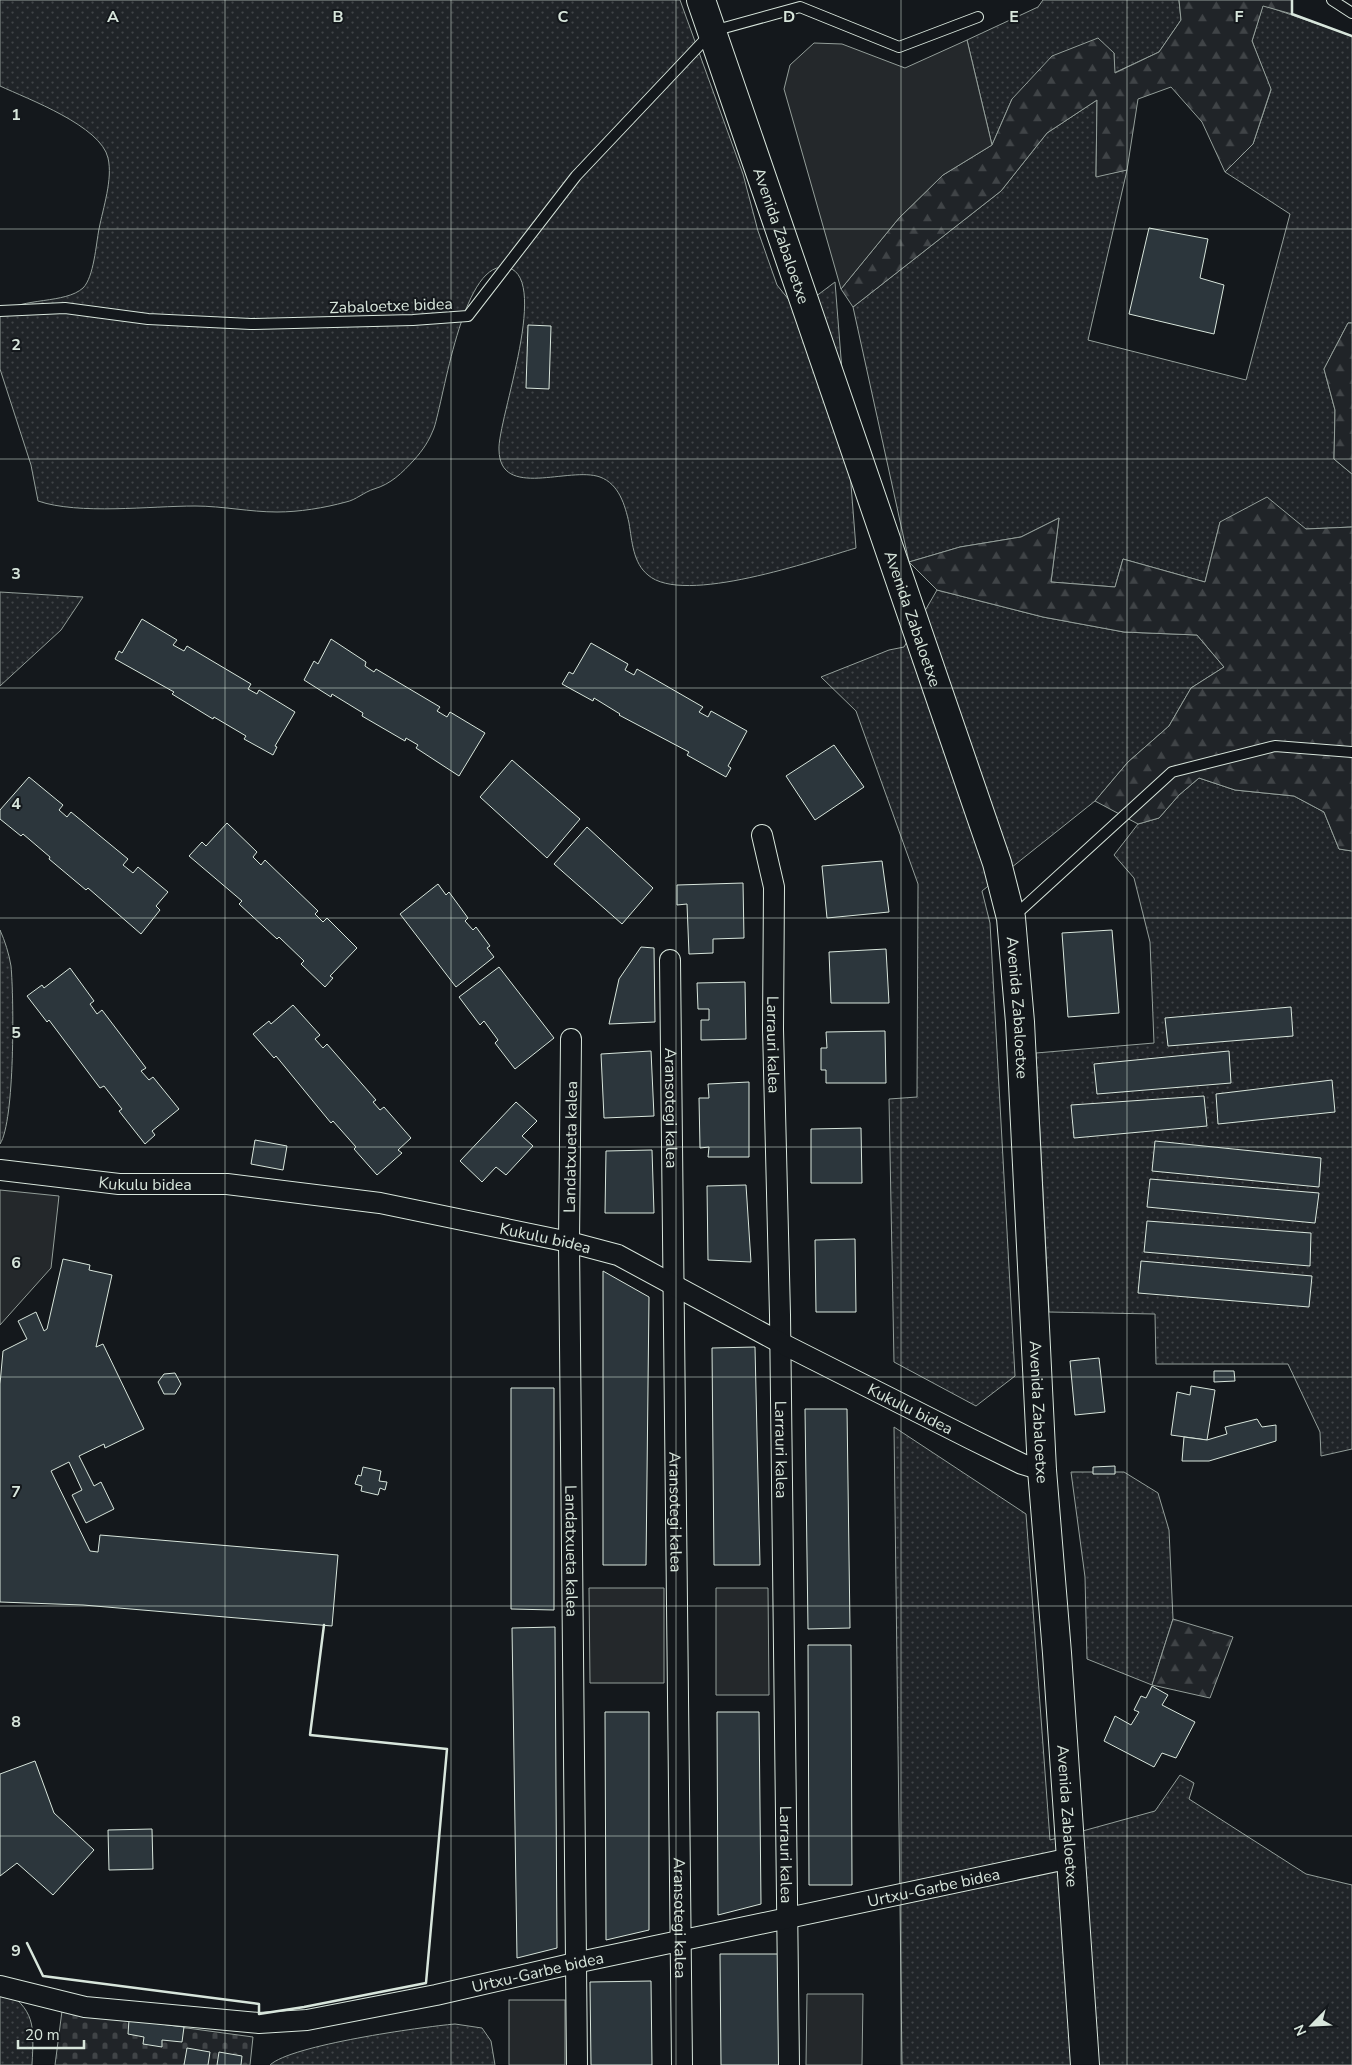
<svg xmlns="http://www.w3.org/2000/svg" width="1352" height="2065" viewBox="0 0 1352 2065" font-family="'Nunito Sans',sans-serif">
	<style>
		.green { fill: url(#green-dots); stroke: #939e99 }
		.forest { fill: url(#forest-firs); stroke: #939e99 }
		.cemetery { fill: url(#cemetery-stones); stroke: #939e99 }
		.parking { fill: #24282b; stroke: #939e99 }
		.building { fill: #2c363c; stroke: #d8e6dc }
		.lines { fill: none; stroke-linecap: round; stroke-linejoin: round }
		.lane-casing { stroke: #d8e6dc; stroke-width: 12 }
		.street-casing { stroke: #d8e6dc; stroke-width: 22 }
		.primary-casing { stroke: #d8e6dc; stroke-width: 30 }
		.lane { stroke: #14181c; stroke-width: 10 }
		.street { stroke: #14181c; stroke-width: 20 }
		.primary { stroke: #14181c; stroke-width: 28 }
		.wall { stroke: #d8e6dc; stroke-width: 2.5 }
		.grid { fill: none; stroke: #d8e6dc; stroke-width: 1; stroke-opacity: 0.55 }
		.labels { text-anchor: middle; stroke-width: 4; stroke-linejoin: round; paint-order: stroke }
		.street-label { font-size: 16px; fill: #d8e6dc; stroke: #14181c }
		.grid-label { font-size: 16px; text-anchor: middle; font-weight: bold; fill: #d8e6dc; stroke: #14181c; stroke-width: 4; stroke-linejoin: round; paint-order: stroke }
	</style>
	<defs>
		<pattern id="green-dots" width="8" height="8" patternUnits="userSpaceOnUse" patternTransform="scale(1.25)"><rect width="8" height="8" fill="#202428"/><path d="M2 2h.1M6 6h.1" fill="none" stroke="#404447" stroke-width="1.8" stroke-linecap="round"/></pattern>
		<pattern id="forest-firs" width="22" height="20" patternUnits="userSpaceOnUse" patternTransform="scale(1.25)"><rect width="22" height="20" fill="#202428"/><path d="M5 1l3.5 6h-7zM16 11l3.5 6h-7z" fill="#404447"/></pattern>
		<pattern id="cemetery-stones" width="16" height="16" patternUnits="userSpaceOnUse" patternTransform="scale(1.25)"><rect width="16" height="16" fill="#202428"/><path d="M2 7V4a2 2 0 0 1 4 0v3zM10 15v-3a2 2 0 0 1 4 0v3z" fill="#404447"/></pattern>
	</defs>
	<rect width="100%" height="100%" fill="#14181c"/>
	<g class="green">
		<path d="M0,0H680L743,174L758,231L777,285L789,300L799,302L815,297L835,282L856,548C815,560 683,606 648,575C633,563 632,541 629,523C625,505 619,484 600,477C569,466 500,500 499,450C497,421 554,270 504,267C462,265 444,398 434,428C429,441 423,450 414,460C402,473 391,484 374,489C364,492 356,500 346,502C324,508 299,512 277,512C250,512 222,506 195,506C150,506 79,515 38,501L31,465L0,369V313C24,297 65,304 83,288C94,277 96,244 99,229C103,208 113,179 108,158C101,126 28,99 0,86Z"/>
		<path d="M1043,0H1179L1181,20L1159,52L1114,73V53L1012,99L992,145L967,40L1038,7Z"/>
		<path d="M1263,5L1352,36V323H1348L1324,369L1335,410L1334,459L1352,474V527L1306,529L1220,522L1205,582L1123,559L1115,587L1051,582L1059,518L1021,537L960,547L909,562L853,307L1001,191L1047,133L1097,100L1096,176L1127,170L1088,340L1246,380L1290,214L1225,172L1253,144L1271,90L1252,41Z"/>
		<path d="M937,590L1043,617L1124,632L1197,635L1224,667L1191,688L1169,726L1128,762L1095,801L982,891L990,923L1015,1376L976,1406L894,1362L889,1099L917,1097L918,884L856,711L821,677L889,650L904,647Z"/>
		<path d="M0,592L83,597L61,630L0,686Z"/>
		<path d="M1199,778L1235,790L1294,796L1324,812L1339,849L1352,851V1449L1321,1456L1320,1432L1288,1364H1156L1155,1314L1049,1312L1036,1053L1154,1043L1150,942L1134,878L1114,855L1138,824L1159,818L1179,795Z"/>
		<path d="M0,930C5,941 9,954 11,966C14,998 15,1121 0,1144Z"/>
		<path d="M894,1427L1026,1514L1050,1840L1155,1811L1180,1775L1194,1783L1189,1799L1306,1874L1352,1885V2065H902Z"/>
		<path d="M1071,1472H1124L1158,1493L1169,1530L1173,1619L1152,1685L1087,1659L1085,1577Z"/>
		<path d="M0,1987C36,2010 34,2025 32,2065H0Z"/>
		<path d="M455,2024L482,2028L491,2041L495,2065H270C291,2045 421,2027 455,2024Z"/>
	</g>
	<g class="forest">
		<path d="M1179,0H1292V14L1263,6L1252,41L1271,89L1253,144L1225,172L1202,122L1171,87L1138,99L1127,170L1096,177L1097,100L1047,133L1001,191L853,307L841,289L899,218L943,175L992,145L1012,99L1052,56L1098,38L1114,53L1115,73L1159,52L1181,20Z"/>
		<path d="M1348,323H1352V474L1334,459L1335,410L1324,369Z"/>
		<path d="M1267,497L1306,529L1352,527V851L1339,849L1324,812L1294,796L1235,790L1199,778L1179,795L1159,818L1138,824L1095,801L1128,762L1169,726L1191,688L1224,667L1197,635L1124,632L1043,617L937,590L909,562L960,547L1021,537L1059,518L1051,582L1115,587L1123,559L1205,582L1220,522Z"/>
		<path d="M1173,1619L1233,1637L1210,1698L1152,1685Z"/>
	</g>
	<path class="cemetery" d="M62,2011L253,2037L250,2065H55Z"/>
	<g class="parking">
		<path d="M967,40L992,145L943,175L899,218L841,289L784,89L790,65L814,43L842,44L905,68Z"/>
		<path d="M0,1190L59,1196L51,1268L0,1325Z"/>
		<path d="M589,1588H664V1683H590Z"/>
		<path d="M716,1588H768L769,1695H716Z"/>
		<path d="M807,1994H863L862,2065H806Z"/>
		<rect x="509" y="2000" width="56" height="65"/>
	</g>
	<g class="building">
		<path d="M1149,228L1208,239L1200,278L1224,285L1214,334L1129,314Z"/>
		<path d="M528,325L551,326L549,389L526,388Z"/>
		<path d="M142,619L177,640L173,645L184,651L187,646L251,684L248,689L257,694L259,690L295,712L275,746L277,747L273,755L244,739L246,736L214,717L213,719L172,694L174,692L115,659L119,651L122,653Z"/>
		<path d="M331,639L366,662L365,666L374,672L376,669L440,707L437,711L447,717L450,712L485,733L459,776L416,748L418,745L406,738L405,741L362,716L363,713L332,694L331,697L304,680L314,661L318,664Z"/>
		<path d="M591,643L628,664L625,670L634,675L637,669L703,707L699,712L708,717L711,711L747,731L728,766L731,768L726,777L687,755L689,752L619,715L620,714L594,698L593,701L562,684L569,672L573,674Z"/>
		<path d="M834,745L864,787L815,820L786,776Z"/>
		<path d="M512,760L580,819L547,858L480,797Z"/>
		<path d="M29,777L63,805L59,810L67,817L71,812L128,859L123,865L133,873L138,867L168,892L156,906L160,910L141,934L88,888L86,890L49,859L50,857L23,834L21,836L0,819V810Z"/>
		<path d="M227,823L257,852L253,857L261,865L265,860L318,911L315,914L323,922L327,918L357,948L330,976L333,978L325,987L301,964L304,961L279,937L277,939L239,904L242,901L189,856L202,842L206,846Z"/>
		<path d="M587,827L653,888L622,924L554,864Z"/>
		<path d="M882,861L889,912L827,918L822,866Z"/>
		<path d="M743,883L744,938L713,939V953L689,954L687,904L677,905V885Z"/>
		<path d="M438,884L446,895L449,892L468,918L465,921L473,930L476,927L490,946L487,948L494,957L456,987L400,914Z"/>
		<path d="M1112,930L1119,1013L1068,1017L1062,933Z"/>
		<path d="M641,947L654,948L655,1022L609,1024L619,979Z"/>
		<path d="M886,949L889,1003H831L829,952Z"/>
		<path d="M499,967L554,1038L515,1069L495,1043L498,1040L484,1021L480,1025L459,997Z"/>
		<path d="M70,968L94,1001L90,1004L97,1014L102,1010L146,1068L141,1071L149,1080L153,1077L179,1109L152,1131L155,1135L145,1144L119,1111L122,1109L104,1086L100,1088L49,1020L47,1022L27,996L42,985L44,988Z"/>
		<path d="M745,982L746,1039L701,1040V1020H709V1009H698L697,983Z"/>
		<path d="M293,1005L320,1035L315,1039L323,1048L327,1044L376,1100L373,1102L380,1110L384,1107L411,1138L398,1150L402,1153L377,1175L354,1149L356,1147L333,1121L331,1123L276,1056L274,1058L253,1034L269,1021L271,1024Z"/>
		<path d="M1291,1007L1293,1036L1168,1046L1165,1018Z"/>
		<path d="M885,1031L886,1083H826V1070H821V1048H827L826,1032Z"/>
		<path d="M651,1051L654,1116L604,1118L601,1054Z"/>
		<path d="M1229,1051L1231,1083L1097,1094L1094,1064Z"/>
		<path d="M1332,1080L1335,1112L1218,1124L1216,1094Z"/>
		<path d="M749,1082V1157H708L709,1147L700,1148L699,1098H709L708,1084Z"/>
		<path d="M1204,1096L1207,1126L1074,1138L1071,1105Z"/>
		<path d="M516,1102L537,1121L522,1136L533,1146L506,1175L496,1167L482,1182L460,1161Z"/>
		<path d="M861,1128L862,1183H811V1129Z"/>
		<path d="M255,1140L287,1146L283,1170L251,1164Z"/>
		<path d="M1155,1141L1321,1158L1319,1187L1152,1171Z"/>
		<path d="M652,1150L654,1213H605L606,1151Z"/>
		<path d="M1150,1179L1319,1193L1315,1223L1147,1207Z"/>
		<path d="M746,1185L751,1262L708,1260L707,1186Z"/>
		<path d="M1147,1221L1311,1233L1310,1266L1144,1252Z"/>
		<path d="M855,1239L856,1312H816L815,1240Z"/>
		<path d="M63,1259L90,1265L89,1270L112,1275L96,1347L103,1344L144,1429L105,1448L104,1444L79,1456L94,1486L101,1482L114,1509L86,1523L72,1495L82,1490L69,1462L51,1471L90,1551L98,1552L100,1535L338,1555L332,1626L83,1605L0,1602V1384L3,1351L27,1339L18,1321L36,1312L44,1331L47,1329Z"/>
		<path d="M1141,1261L1312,1276L1309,1307L1138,1293Z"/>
		<path d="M603,1271L649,1297L646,1565H603Z"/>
		<path d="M755,1347L760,1565H714L712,1348Z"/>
		<path d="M1099,1358L1105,1412L1075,1415L1070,1361Z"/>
		<path d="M1214,1371H1234L1235,1381L1214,1382Z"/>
		<path d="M175,1373L181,1384L175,1394H164L158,1382L164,1374Z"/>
		<path d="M1191,1386L1215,1390L1207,1440L1171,1435L1177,1392L1190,1395Z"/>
		<path d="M511,1388H554V1610L511,1609Z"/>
		<path d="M805,1409H847L850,1628L808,1629Z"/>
		<path d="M1257,1419L1262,1427L1276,1425V1441L1209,1461H1182L1184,1437L1207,1440L1227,1434L1225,1427Z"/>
		<path d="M1115,1466V1474H1093V1467Z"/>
		<path d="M363,1467L381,1471L379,1481L387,1482L385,1490L380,1488L378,1495L361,1491L362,1486L355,1484L358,1475L361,1476Z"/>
		<path d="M555,1627L557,1948L517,1958L512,1628Z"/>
		<path d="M808,1645H851L852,1885H809Z"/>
		<path d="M1152,1686L1168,1695L1162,1705L1195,1722L1176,1758L1162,1753L1154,1767L1104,1741L1115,1716L1131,1725L1139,1712L1134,1710L1141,1696L1146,1698Z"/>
		<path d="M605,1712H649V1930L606,1940Z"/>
		<path d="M717,1712H759L761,1904L718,1915Z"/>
		<path d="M35,1761L54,1813L94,1850L53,1895L17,1863L0,1876V1774Z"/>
		<path d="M152,1829L153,1869L109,1870L108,1830Z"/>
		<path d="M720,1954H779V2065H721Z"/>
		<path d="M651,1981L652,2065H591L590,1982Z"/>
		<path d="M129,2020L184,2027L182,2042L162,2040V2047L143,2044L144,2037L128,2034Z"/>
		<path d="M187,2048L210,2052L208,2065H184Z"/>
		<path d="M219,2052L242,2056L241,2065H217Z"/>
	</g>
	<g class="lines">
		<defs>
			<g id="lane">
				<path d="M1332,0L1352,13"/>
				<path d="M0,311L65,308L148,319L251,324L413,320L468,316L576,176L713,31L800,7L899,47L978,17"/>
				<path d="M1013,917L1172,772L1275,746L1352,752"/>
			</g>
			<g id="street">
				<path id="s1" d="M762,835L774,887L773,1029L780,1315L789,2065"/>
				<path id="s2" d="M670,960L682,2065"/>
				<path id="s3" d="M571,1039L569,1242L577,2065"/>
				<path id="s4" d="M0,1170L119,1184H227L380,1203L569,1242L618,1255L779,1342L971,1439L1022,1464L1042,1470"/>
				<path id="s5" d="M0,1986L85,2007L259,2023L307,2020L436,1995L575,1963L1071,1858"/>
			</g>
			<g id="primary">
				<path id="s6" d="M701,0L997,863L1011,918L1020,1022L1042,1470L1057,1653L1085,2065"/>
			</g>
		</defs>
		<use href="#lane" class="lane-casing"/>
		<use href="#street" class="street-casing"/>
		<use href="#primary" class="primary-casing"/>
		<use href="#lane" class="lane"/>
		<use href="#street" class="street"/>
		<use href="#primary" class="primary"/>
		<g class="wall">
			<path d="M1292,0V14L1352,36"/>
			<path d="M27,1943L43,1976L259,2004V2014L304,2007L426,1983L447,1749L310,1735L324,1625"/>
		</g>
	</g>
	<path class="grid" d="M225,0V2065M451,0V2065M676,0V2065M901,0V2065M1127,0V2065M0,229H1352M0,459H1352M0,688H1352M0,918H1352M0,1147H1352M0,1377H1352M0,1606H1352M0,1836H1352"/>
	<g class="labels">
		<g class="street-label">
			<text dy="6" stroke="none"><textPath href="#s6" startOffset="249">Avenida Zabaloetxe</textPath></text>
			<text transform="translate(391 305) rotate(-2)" y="6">Zabaloetxe bidea</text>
			<text dy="6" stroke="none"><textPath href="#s6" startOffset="654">Avenida Zabaloetxe</textPath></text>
			<text dy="6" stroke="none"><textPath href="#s6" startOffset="1059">Avenida Zabaloetxe</textPath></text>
			<text dy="6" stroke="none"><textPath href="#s1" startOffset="211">Larrauri kalea</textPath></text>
			<text dy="6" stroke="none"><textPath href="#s2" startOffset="148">Aransotegi kalea</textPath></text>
			<text transform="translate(570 1147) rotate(-89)" y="6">Landatxueta kalea</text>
			<text dy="6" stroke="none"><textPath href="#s4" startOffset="146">Kukulu bidea</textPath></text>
			<text dy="6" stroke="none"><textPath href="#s4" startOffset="551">Kukulu bidea</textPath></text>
			<text dy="6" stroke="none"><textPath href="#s4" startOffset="956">Kukulu bidea</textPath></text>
			<text dy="6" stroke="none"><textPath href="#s6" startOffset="1464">Avenida Zabaloetxe</textPath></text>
			<text dy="6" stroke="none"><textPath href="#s1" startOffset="616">Larrauri kalea</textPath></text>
			<text dy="6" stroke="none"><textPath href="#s2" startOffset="552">Aransotegi kalea</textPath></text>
			<text dy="6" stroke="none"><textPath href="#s3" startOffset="512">Landatxueta kalea</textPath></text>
			<text dy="6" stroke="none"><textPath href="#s6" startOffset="1869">Avenida Zabaloetxe</textPath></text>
			<text dy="6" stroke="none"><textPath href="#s1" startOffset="1021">Larrauri kalea</textPath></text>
			<text dy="6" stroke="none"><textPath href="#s5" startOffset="951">Urtxu-Garbe bidea</textPath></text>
			<text dy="6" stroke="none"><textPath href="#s2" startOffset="958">Aransotegi kalea</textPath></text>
			<text dy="6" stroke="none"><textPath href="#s5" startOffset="546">Urtxu-Garbe bidea</textPath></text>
		</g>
	</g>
	<g class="grid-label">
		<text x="113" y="22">A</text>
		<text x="338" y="22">B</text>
		<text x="563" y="22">C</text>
		<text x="789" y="22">D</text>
		<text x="1014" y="22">E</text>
		<text x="1239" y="22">F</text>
		<text x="16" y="120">1</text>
		<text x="16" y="350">2</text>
		<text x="16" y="579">3</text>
		<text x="16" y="809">4</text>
		<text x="16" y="1038">5</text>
		<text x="16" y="1268">6</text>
		<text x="16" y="1497">7</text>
		<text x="16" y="1727">8</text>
		<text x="16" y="1956">9</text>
	</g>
	<g transform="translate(1312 2025) rotate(246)" stroke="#14181c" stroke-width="4" paint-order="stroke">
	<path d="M0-4L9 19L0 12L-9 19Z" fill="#d8e6dc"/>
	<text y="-8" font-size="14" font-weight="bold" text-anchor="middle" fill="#d8e6dc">N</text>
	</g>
	<path d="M18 2040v8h66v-8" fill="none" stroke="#d8e6dc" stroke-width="2.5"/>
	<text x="25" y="2040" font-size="15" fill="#d8e6dc" stroke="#14181c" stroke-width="4" paint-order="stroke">20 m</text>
</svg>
